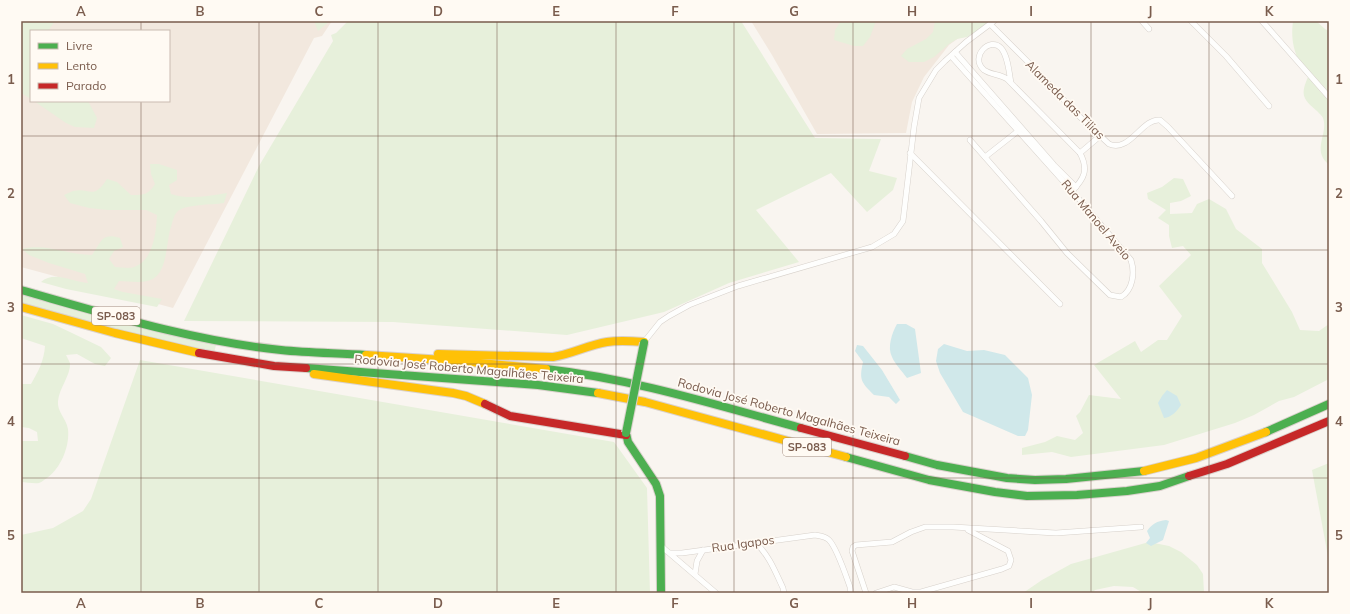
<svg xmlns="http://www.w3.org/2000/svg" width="1350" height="614" viewBox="0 0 1350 614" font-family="Mulish,sans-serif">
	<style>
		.residential { fill: #f2e8de; fill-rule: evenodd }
		.green { fill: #e7f0db }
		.water { fill: #d0e8ea }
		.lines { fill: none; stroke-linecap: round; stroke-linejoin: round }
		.street-casing { stroke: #d7d1cb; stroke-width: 6 }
		.fast-casing { stroke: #dad1cc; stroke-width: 10 }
		.slow-casing { stroke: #dad1cc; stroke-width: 10 }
		.jam-casing { stroke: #dad1cc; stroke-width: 10 }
		.street { stroke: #fefefd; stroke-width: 5 }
		.fast { stroke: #4caf50; stroke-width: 8 }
		.slow { stroke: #ffc107; stroke-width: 8 }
		.jam { stroke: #c62828; stroke-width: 8 }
		.fast-bridge-casing { stroke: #dad1cc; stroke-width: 10; stroke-linecap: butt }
		.fast-bridge { stroke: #4caf50; stroke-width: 8 }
		.grid { fill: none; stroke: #7a5c4d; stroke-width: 1; stroke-opacity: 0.55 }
		.labels { text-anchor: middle; stroke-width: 3.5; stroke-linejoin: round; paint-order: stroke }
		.shield { fill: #fffaf3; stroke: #a28b7f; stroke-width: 1 }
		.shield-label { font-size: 11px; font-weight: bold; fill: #7a5c4d }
		.street-label { font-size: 12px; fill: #7a5c4d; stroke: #fffaf3 }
		.neatline { fill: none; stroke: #7a5c4d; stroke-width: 1.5 }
		.grid-label { font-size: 13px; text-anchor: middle; font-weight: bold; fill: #7a5c4d }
	</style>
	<rect width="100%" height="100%" fill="#f9f5f0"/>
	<g class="residential">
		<path d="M21,21H332L322,36L314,38L173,308L21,267ZM31,31H169V101H31Z"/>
		<path d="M751,21H982L949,45L924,77L912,102L906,133L817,134L772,55Z"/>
	</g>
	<g class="green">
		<path d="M21,21H55L48,31H31V99L21,93Z"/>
		<path d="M314,21H330L318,31Z"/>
		<path d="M348,21H741L815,138L881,139L869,171L897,178L893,190L867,212L831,173L756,210L799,262L729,283L664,312L567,335L393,322L184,321L259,166L333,41L331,35L336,33Z"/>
		<path d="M841,21H876L870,37L863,46H854L834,40L835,30Z"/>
		<path d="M935,21H992L967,37L957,39L949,44L934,57L924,62H909L901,56L907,49L926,39L933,32Z"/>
		<path d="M1293,21H1316L1325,29L1329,31V165C1327,163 1324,160 1323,158C1316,145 1328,131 1323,118C1322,116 1319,113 1317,111C1303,99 1300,95 1308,77C1296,58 1290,44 1293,21Z"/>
		<path d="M34,101H88L97,118L94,128L75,127L66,123Z"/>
		<path d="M150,164H159L177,170V180L169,185L171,194C190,200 207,196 227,193L224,203C212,205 184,204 177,212C173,216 172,225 170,230C166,246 167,278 147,281C138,283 128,281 119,281L114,289L123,292L162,299L157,307L66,289L41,282C54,270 73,282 88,283L85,274L49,263L29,255L22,249C47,243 67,255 92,255C101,243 101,232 120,238L123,247L114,251L109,259L115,267C121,267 129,269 134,267C154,260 156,232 157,215L146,210H108L89,208L70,203L64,195C67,194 70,192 73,191C90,187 93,201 107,179L117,182L131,195C144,195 148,195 155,184L151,174Z"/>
		<path d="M1174,178L1183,179L1191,196L1181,201L1170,203V214L1192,213L1197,204L1209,199L1226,209L1236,229L1262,249V263L1292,312L1300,330L1319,331L1329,324V379L1294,397L1279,401L1254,415L1235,423L1164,445L1071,457L1052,452L1022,455V448L1045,442L1057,436L1075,440L1083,433L1076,416L1080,412L1089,395L1121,399L1094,365L1135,341L1141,352L1158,340H1167L1182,316L1159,286L1191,255L1183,246L1172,248L1169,236V225L1158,218L1166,210L1148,199L1147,193L1162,187Z"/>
		<path d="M21,294L158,331L216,345L214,353L156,340L21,303Z"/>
		<path d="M21,315L53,324L72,333L101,347L111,358L105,366L95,364L77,354L66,355C67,357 69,361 70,363C71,375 59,388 58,401C57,412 66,418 68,429C70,446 61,468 47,478C45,479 42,482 39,483C34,484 26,482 21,482V441H38L37,432L29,428L21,427V384H31C38,372 44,361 45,346L21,338Z"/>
		<path d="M140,360L614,442L647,488L650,593H21V535L53,528L83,511L91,499Z"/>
		<path d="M1329,463V562L1312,470Z"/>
		<path d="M1149,542L1169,546L1181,552L1197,565L1203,574L1204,593H1143L1133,587L1114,586L1095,590L1092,593H1023L1042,580L1071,564Z"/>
	</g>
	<g class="water">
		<path d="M897,324H906L915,329L921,373L907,378C902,371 895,364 892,357C887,347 892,333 897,324Z"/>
		<path d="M944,344L967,351L984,350L1005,355L1028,378L1032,395L1028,430L1025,436H1018L963,412L940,373L936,361L938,349Z"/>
		<path d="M857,345L863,346L882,370L900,400L896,404L889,397L874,395C861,382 859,380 863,362L855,351Z"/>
		<path d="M1167,390L1177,396L1181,405C1177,411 1172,417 1164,418L1158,403L1162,396Z"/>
		<path d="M1166,520L1169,521L1163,540L1151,546L1146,543L1150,538L1147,531C1152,524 1157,521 1166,520Z"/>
	</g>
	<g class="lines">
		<defs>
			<g id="street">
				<path d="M1142,21L1149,29"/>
				<path d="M1191,21L1226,56L1269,106"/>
				<path d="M1262,21L1329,97"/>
				<path d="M990,24L1031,65L1080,117L1109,144C1130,153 1142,118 1160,120L1168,127L1232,196"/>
				<path d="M955,52L1054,165L1076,187"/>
				<path d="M951,56L1072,191L1131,260C1135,273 1133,290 1121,297L1110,295L1067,253L1041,221L970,140"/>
				<path d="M1011,83C1009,72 1008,56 1001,48C990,36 969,57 984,70C991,75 1000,74 1007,79L1080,153C1089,170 1084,179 1072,191"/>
				<path d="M910,153L1060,304"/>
				<path d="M1080,153L1100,136"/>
				<path d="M985,157L1018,131"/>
				<path d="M644,342L660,322L669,316L689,305L738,286L872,247L894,234L903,221L914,127L919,98L936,70L945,61L966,42L994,21"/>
				<path d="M755,542C769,555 775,571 783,588L784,593"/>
				<path d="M661,546L716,593"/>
				<path d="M671,553H682L815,535C820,536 825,536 829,540C837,548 846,576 850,587L851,593"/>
				<path d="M695,574L697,561L703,550"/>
				<path d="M866,593L852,551L853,547L856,545L892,542L911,532L925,527H953L1056,533L1141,527"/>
				<path d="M876,593L894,587L912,592H921L1002,569L1009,566L1011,560L1008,551L968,530"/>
			</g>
			<g id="fast">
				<path d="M21,290C106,314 193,341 281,350C309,353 338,353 366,355"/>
				<path d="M306,368L538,385L598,393"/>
				<path d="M546,369C634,379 716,405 801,428"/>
				<path d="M1266,432L1329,404"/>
				<path d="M626,433L628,442L656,484L660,496L661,593"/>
				<path d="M905,456L937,465L1007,478L1035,480L1066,479L1144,471"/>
				<path d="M846,457L929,480L995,492L1027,496L1077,495L1127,491L1160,486L1189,476"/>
			</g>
			<g id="slow">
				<path d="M21,307L115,333L199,353"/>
				<path d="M438,354L553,357C572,354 588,345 607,342C619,340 632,341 644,342"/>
				<path d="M366,355L459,361L546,369"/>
				<path d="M314,374L453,393L466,396L485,404"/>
				<path d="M598,393L645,402L846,457"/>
				<path d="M1144,471L1196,458L1266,432"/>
			</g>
			<g id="jam">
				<path d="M199,353L274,366L306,368"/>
				<path d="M485,404L510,416L626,435"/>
				<path d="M801,428L905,456"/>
				<path d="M1189,476L1227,464L1329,421"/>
			</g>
		</defs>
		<use href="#street" class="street-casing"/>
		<use href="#fast" class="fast-casing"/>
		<use href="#slow" class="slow-casing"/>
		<use href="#jam" class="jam-casing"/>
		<use href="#street" class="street"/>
		<use href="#fast" class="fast"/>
		<use href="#slow" class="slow"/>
		<use href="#jam" class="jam"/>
		<defs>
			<path id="fast-bridge" d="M626,433L644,343"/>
		</defs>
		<use href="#fast-bridge" class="fast-bridge-casing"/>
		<use href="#fast-bridge" class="fast-bridge"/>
	</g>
	<path class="grid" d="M141,21V31M259,21V593M378,21V593M497,21V593M616,21V593M734,21V593M853,21V593M972,21V593M1091,21V593M1209,21V593M141,101V593M21,136H1329M21,250H1329M21,364H1329M21,478H1329"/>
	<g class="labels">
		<g class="shield">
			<rect x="92" y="307" width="48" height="18" rx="3"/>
			<rect x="783" y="438" width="48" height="18" rx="3"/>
		</g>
		<g class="shield-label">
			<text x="116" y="320">SP-083</text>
			<text x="807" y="451">SP-083</text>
		</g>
		<g class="street-label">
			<text transform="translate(1065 100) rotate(45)" y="4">Alameda das Tilias</text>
			<text transform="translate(1096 220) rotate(50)" y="4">Rua Manoel Aveio</text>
			<text transform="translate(469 369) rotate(5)" y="4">Rodovia José Roberto Magalhães Teixeira</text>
			<text transform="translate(789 412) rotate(15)" y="4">Rodovia José Roberto Magalhães Teixeira</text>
			<text transform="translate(743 544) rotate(-8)" y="4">Rua Igapos</text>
		</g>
	</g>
	<rect width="1350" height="614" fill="none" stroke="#fffaf3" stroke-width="44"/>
	<rect x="30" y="30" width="140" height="72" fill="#fffaf3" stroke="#cabbb1"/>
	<rect x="38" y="43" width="20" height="6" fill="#4caf50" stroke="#cabbb1"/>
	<text x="66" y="50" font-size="12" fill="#7a5c4d">Livre</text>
	<rect x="38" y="63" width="20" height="6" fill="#ffc107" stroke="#cabbb1"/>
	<text x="66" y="70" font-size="12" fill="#7a5c4d">Lento</text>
	<rect x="38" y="83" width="20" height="6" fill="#c62828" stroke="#cabbb1"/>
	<text x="66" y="90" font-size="12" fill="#7a5c4d">Parado</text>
	<rect x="22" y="22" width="1306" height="570" class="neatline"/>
	<g class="grid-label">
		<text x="81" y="16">A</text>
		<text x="200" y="16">B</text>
		<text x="319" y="16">C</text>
		<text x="438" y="16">D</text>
		<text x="556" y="16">E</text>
		<text x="675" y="16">F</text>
		<text x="794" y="16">G</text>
		<text x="912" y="16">H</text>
		<text x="1031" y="16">I</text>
		<text x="1150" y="16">J</text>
		<text x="1269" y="16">K</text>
		<text x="11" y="84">1</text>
		<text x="1339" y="84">1</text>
		<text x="11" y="198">2</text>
		<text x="1339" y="198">2</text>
		<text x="11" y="312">3</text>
		<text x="1339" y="312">3</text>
		<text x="11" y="426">4</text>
		<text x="1339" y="426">4</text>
		<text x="11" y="540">5</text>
		<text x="1339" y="540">5</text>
		<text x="81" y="608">A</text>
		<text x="200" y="608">B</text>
		<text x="319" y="608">C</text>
		<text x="438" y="608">D</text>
		<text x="556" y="608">E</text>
		<text x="675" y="608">F</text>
		<text x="794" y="608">G</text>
		<text x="912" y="608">H</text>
		<text x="1031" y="608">I</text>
		<text x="1150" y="608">J</text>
		<text x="1269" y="608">K</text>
	</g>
</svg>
